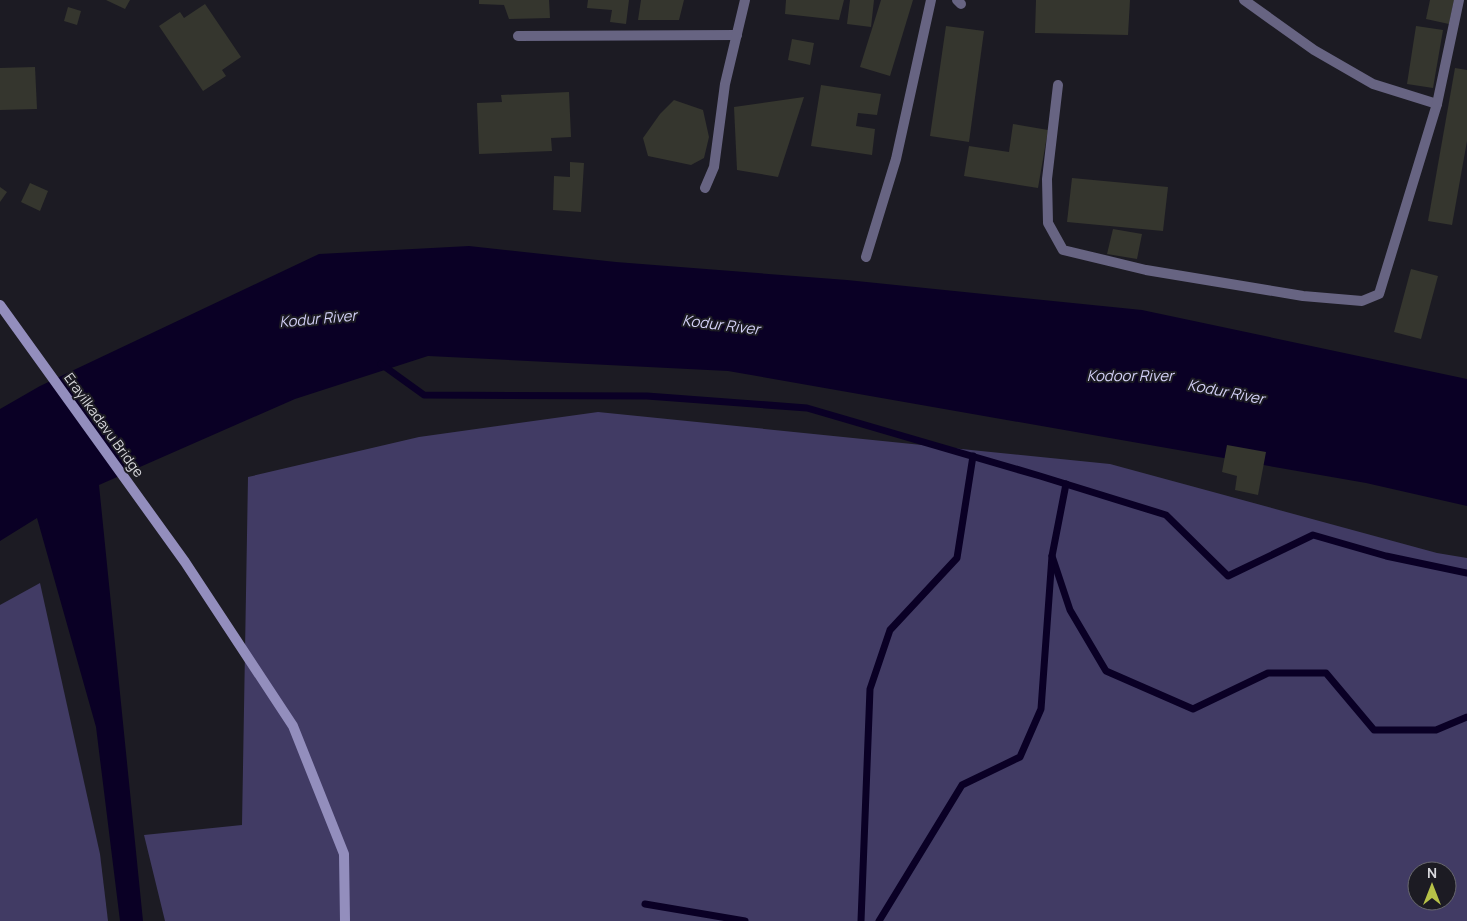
<svg xmlns="http://www.w3.org/2000/svg" width="1467" height="921" viewBox="0 0 1467 921" font-family="Manrope,sans-serif">
	<style>
		.green { fill: #413b64; fill-rule: evenodd }
		.water { fill: #0a0025 }
		.lines { fill: none; stroke-linecap: round; stroke-linejoin: round }
		.stream { stroke: #0a0025; stroke-width: 7 }
		.building { fill: #35362e }
		.lane { stroke: #676482; stroke-width: 10 }
		.street { stroke: #676482; stroke-width: 10 }
		.secondary { stroke: #938ebd; stroke-width: 10 }
		.labels { text-anchor: middle; stroke-width: 4; stroke-linejoin: round; paint-order: stroke }
		.street-label { font-size: 14px; fill: #d8d8dd; stroke: #1c1b23 }
		.water-label { font-size: 15px; font-style: italic; fill: #d3d0f6; stroke: #1c1b23 }
	</style>
	<rect width="100%" height="100%" fill="#1c1b23"/>
	<g class="green">
		<path d="M598,412L1110,464L1437,553L1467,558V921H165L144,835L242,825L248,477L419,437ZM1417,871H1447V901H1417Z"/>
		<path d="M40,583L100,854L108,921H0V605Z"/>
	</g>
	<path class="water" d="M469,246L616,262L847,280L1142,310L1467,379V506L1366,483L728,371L428,356L295,399L99,485L143,921H120L96,727L37,518L0,541V409L40,386L319,254Z"/>
	<g class="lines">
		<g class="stream">
			<path d="M381,364L424,395L647,396L807,408L1040,476L1166,515L1228,576L1313,535L1386,556L1467,573"/>
			<path d="M1052,556L1070,610L1106,671L1193,709L1268,673H1326L1374,730H1436L1467,717"/>
			<path d="M645,904L745,921"/>
			<path d="M861,921L870,689L890,630L957,558L973,456"/>
			<path d="M879,921L962,785L1020,757L1041,709L1052,556L1066,484"/>
		</g>
	</g>
	<g class="building">
		<path d="M106,0H130L125,9Z"/>
		<path d="M479,0H549L550,18L509,19L504,5L479,4Z"/>
		<path d="M588,0H629L626,24L610,22L612,10L587,8Z"/>
		<path d="M641,0H684L679,20H638Z"/>
		<path d="M786,0H844L839,20L785,14Z"/>
		<path d="M850,0H874L871,27L847,24Z"/>
		<path d="M881,0H913L890,76L860,67Z"/>
		<path d="M1036,0H1130L1128,35L1035,33Z"/>
		<path d="M1430,0H1454L1449,24L1426,19Z"/>
		<path d="M205,4L241,57L222,70L226,76L203,91L159,26L180,12L184,18Z"/>
		<path d="M68,7L81,11L77,25L64,21Z"/>
		<path d="M946,26L984,31L969,142L930,136Z"/>
		<path d="M1416,26L1443,30L1433,88L1407,84Z"/>
		<path d="M792,39L814,43L810,65L788,60Z"/>
		<path d="M35,67L37,109L0,110V68Z"/>
		<path d="M1455,68L1467,70V141L1452,225L1428,221Z"/>
		<path d="M821,85L881,94L877,115L858,113L856,126L875,129L872,155L811,146Z"/>
		<path d="M569,92L571,137L551,138L552,151L479,154L477,103L502,102L501,95Z"/>
		<path d="M804,97L778,177L737,170L734,107Z"/>
		<path d="M674,100L703,110L709,137L704,158L691,165L648,156L643,138L660,114Z"/>
		<path d="M1013,124L1048,130L1038,188L964,176L969,146L1009,152Z"/>
		<path d="M570,162L584,163L581,212L553,210L554,176L570,177Z"/>
		<path d="M1072,178L1168,187L1163,231L1067,222Z"/>
		<path d="M30,183L48,191L40,211L21,202Z"/>
		<path d="M0,187L7,192L0,202Z"/>
		<path d="M1113,229L1142,234L1137,259L1107,254Z"/>
		<path d="M1411,269L1438,276L1421,339L1394,332Z"/>
		<path d="M1227,445L1266,452L1258,495L1235,490L1237,476L1222,472Z"/>
	</g>
	<g class="lines">
		<g class="lane">
			<path d="M957,0L961,4"/>
			<path d="M1244,0L1314,50L1373,84L1437,104"/>
			<path d="M1058,85L1047,179L1048,223L1063,250L1146,270L1303,296L1362,301L1379,294L1437,104L1459,0"/>
		</g>
		<g class="street">
			<path d="M518,36L737,35"/>
			<path d="M705,188L714,167L725,84L745,0"/>
			<path d="M866,257L896,159L931,0"/>
		</g>
		<path class="secondary" d="M0,305L185,562L293,726L344,854L345,921"/>
	</g>
	<g class="labels">
		<g class="street-label">
			<text transform="translate(104 425) rotate(54)" y="5">Erayilkadavu Bridge</text>
		</g>
		<g class="water-label">
			<text transform="translate(318 319) rotate(-5)" y="5">Kodur River</text>
			<text transform="translate(721 325) rotate(7)" y="5">Kodur River</text>
			<text x="1130" y="381">Kodoor River</text>
			<text transform="translate(1226 392) rotate(11)" y="5">Kodur River</text>
		</g>
	</g>
	<g transform="translate(1432 886)"><circle r="24" fill="#1c1b23" stroke="#67676d"/>
	<path d="M0-4L9 19L0 12L-9 19Z" fill="#b6c148"/>
	<text y="-8" font-size="14" font-weight="bold" text-anchor="middle" fill="#d8d8dd">N</text>
	</g>
</svg>
